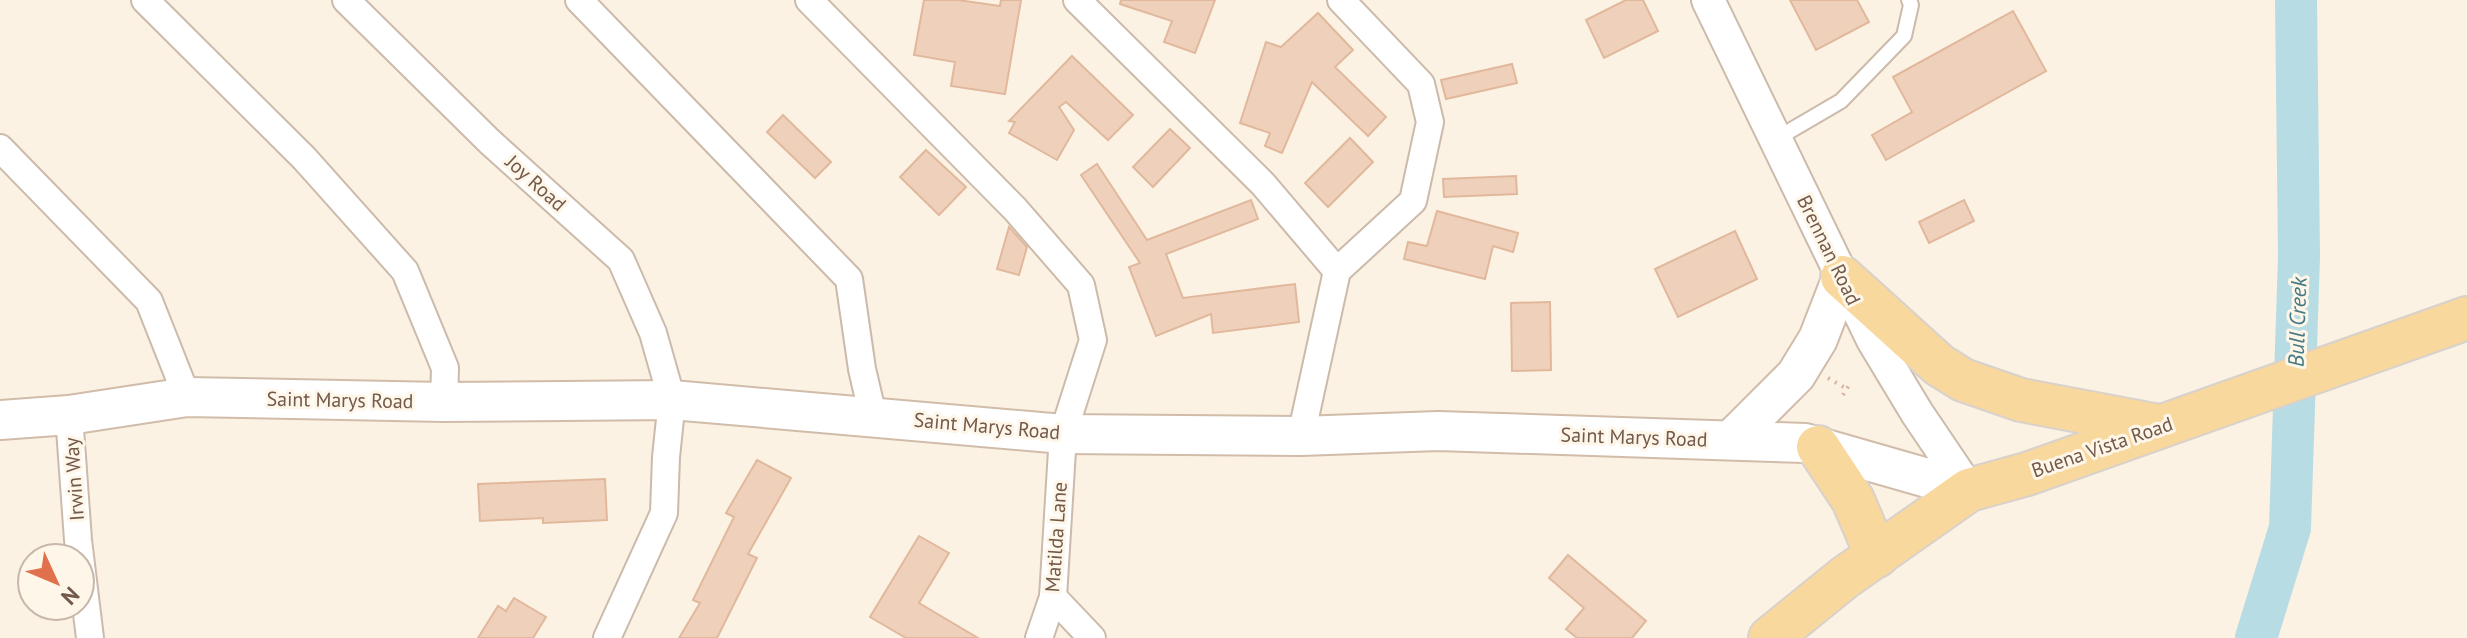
<svg xmlns="http://www.w3.org/2000/svg" width="2467" height="638" viewBox="0 0 2467 638" font-family="'PT Sans',sans-serif">
	<style>
		.lines { fill: none; stroke-linecap: round; stroke-linejoin: round }
		.river { stroke: #b8dce4; stroke-width: 42 }
		.building { fill: #efd1bb; stroke: #e1b89c; stroke-width: 2 }
		.service-casing { stroke: #ccbaaa; stroke-width: 18 }
		.minor-casing { stroke: #ccbaaa; stroke-width: 30 }
		.tertiary-casing { stroke: #ccbaaa; stroke-width: 36 }
		.secondary-casing { stroke: #d1bcaa; stroke-width: 42 }
		.primary-casing { stroke: #d8d1cc; stroke-width: 46 }
		.path { stroke: #d4b59f; stroke-width: 4; stroke-dasharray: 2 6; stroke-linecap: butt }
		.service { stroke: #fff; stroke-width: 14 }
		.minor { stroke: #fff; stroke-width: 26 }
		.tertiary { stroke: #fff; stroke-width: 32 }
		.secondary { stroke: #fff; stroke-width: 38 }
		.primary { stroke: #f8d89d; stroke-width: 42 }
		.labels { text-anchor: middle; stroke-width: 6; stroke-linejoin: round; paint-order: stroke }
		.street-label { font-size: 20px; fill: #72594a; stroke: #fef6e8 }
		.water-label { font-size: 22px; font-style: italic; fill: #457985; stroke: #fef6e8 }
	</style>
	<rect width="100%" height="100%" fill="#fbf2e3"/>
	<g class="lines">
		<path class="river" d="M2256,638L2290,528L2299,257L2296,0"/>
	</g>
	<g class="building">
		<path d="M924,0H958L1000,6L1001,0H1021L1005,94L951,86L955,62L914,55Z"/>
		<path d="M1121,0H1215L1195,53L1164,42L1172,21L1120,4Z"/>
		<path d="M1626,0H1643L1658,31L1604,58L1586,20Z"/>
		<path d="M1790,0H1857L1869,22L1816,50Z"/>
		<path d="M2013,11L2046,71L1886,160L1872,135L1912,112L1893,77Z"/>
		<path d="M1318,13L1353,50L1335,67L1386,117L1368,136L1312,82L1282,153L1265,146L1270,133L1240,123L1266,42L1281,47Z"/>
		<path d="M1072,56L1133,115L1108,140L1066,102L1059,107L1074,130L1057,160L1009,133L1015,122L1009,121Z"/>
		<path d="M1512,64L1517,83L1446,99L1441,80Z"/>
		<path d="M783,115L831,162L815,178L767,132Z"/>
		<path d="M1170,129L1190,148L1153,187L1133,167Z"/>
		<path d="M1350,138L1373,162L1328,207L1305,183Z"/>
		<path d="M926,150L966,187L939,215L900,177Z"/>
		<path d="M1097,164L1147,240L1251,200L1258,219L1166,254L1183,298L1295,284L1299,322L1213,333L1211,314L1156,336L1129,267L1140,263L1081,175Z"/>
		<path d="M1516,176L1517,194L1444,197L1443,179Z"/>
		<path d="M1964,200L1974,221L1929,243L1919,222Z"/>
		<path d="M1437,211L1518,233L1513,252L1493,246L1485,279L1404,259L1408,242L1427,246Z"/>
		<path d="M1009,227L1027,247L1019,275L997,269Z"/>
		<path d="M1735,231L1757,279L1678,317L1655,269Z"/>
		<path d="M1550,302L1551,370L1512,371L1511,303Z"/>
		<path d="M757,460L791,478L748,554L757,558L717,638H679L700,603L693,600L734,517L726,513Z"/>
		<path d="M605,479L607,520L543,523V518L480,521L478,484Z"/>
		<path d="M919,536L949,553L919,603L978,638H906L870,617Z"/>
		<path d="M1568,555L1646,621L1632,638H1577L1566,629L1584,608L1549,578Z"/>
		<path d="M514,598L546,617L533,638H478L498,606L506,611Z"/>
	</g>
	<g class="lines">
		<defs>
			<path id="service" d="M1776,139L1841,101L1904,36L1911,5L1909,0"/>
			<g id="minor">
				<path d="M145,0L304,158L405,271L445,368L444,402"/>
				<path d="M346,0L490,142L621,260L653,333L672,400L666,457L664,513L607,638"/>
				<path d="M579,0L849,279L862,369L873,416"/>
				<path d="M809,0L1015,209L1081,285L1093,340L1063,434L1053,597L1039,638"/>
				<path d="M1077,0L1263,184L1337,271L1301,436"/>
				<path d="M0,148L149,301L187,397"/>
				<path d="M1337,271L1413,201L1430,122L1421,84L1341,0"/>
				<path d="M69,415L78,540L90,638"/>
				<path d="M1053,597L1092,638"/>
			</g>
			<path id="tertiary" d="M1708,0L1873,340L1917,413L1969,490"/>
			<g id="secondary">
				<path d="M0,420L69,415L187,397L444,402L672,400L1063,434L1301,436L1438,431L1805,443L1969,490"/>
				<path d="M1731,440L1796,375L1818,339L1842,277"/>
			</g>
			<g id="primary">
				<path d="M1842,277L1939,365L1963,380L2021,400L2159,426"/>
				<path d="M1818,447L1853,500L1877,556"/>
				<path d="M1770,638L1844,578L1969,490L2027,474L2467,318"/>
			</g>
		</defs>
		<use href="#service" class="service-casing"/>
		<use href="#minor" class="minor-casing"/>
		<use href="#tertiary" class="tertiary-casing"/>
		<use href="#secondary" class="secondary-casing"/>
		<use href="#primary" class="primary-casing"/>
		<g class="path">
			<path d="M1828,378L1847,389"/>
			<path d="M1843,395L1851,382"/>
		</g>
		<use href="#service" class="service"/>
		<use href="#minor" class="minor"/>
		<use href="#tertiary" class="tertiary"/>
		<use href="#secondary" class="secondary"/>
		<use href="#primary" class="primary"/>
	</g>
	<g class="labels">
		<g class="street-label">
			<text transform="translate(536 183) rotate(42)" y="7">Joy Road</text>
			<text transform="translate(1829 250) rotate(64)" y="7">Brennan Road</text>
			<text transform="translate(340 400) rotate(1)" y="7">Saint Marys Road</text>
			<text transform="translate(987 426) rotate(5)" y="7">Saint Marys Road</text>
			<text transform="translate(1634 437) rotate(2)" y="7">Saint Marys Road</text>
			<text transform="translate(2102 447) rotate(-19)" y="7">Buena Vista Road</text>
			<text transform="translate(74 479) rotate(-94)" y="7">Irwin Way</text>
			<text transform="translate(1056 537) rotate(-86)" y="7">Matilda Lane</text>
		</g>
		<g class="water-label">
			<text transform="translate(2297 322) rotate(-88)" y="8">Bull Creek</text>
		</g>
	</g>
	<g transform="translate(56 582) rotate(134)"><circle r="38" fill="#fef6e8" stroke="#c6b7a9" stroke-width="2"/>
	<path d="M0-6L14 30L0 20L-14 30Z" fill="#e1714c"/>
	<text y="-12" font-size="22" font-weight="bold" text-anchor="middle" fill="#72594a">N</text>
	</g>
</svg>
